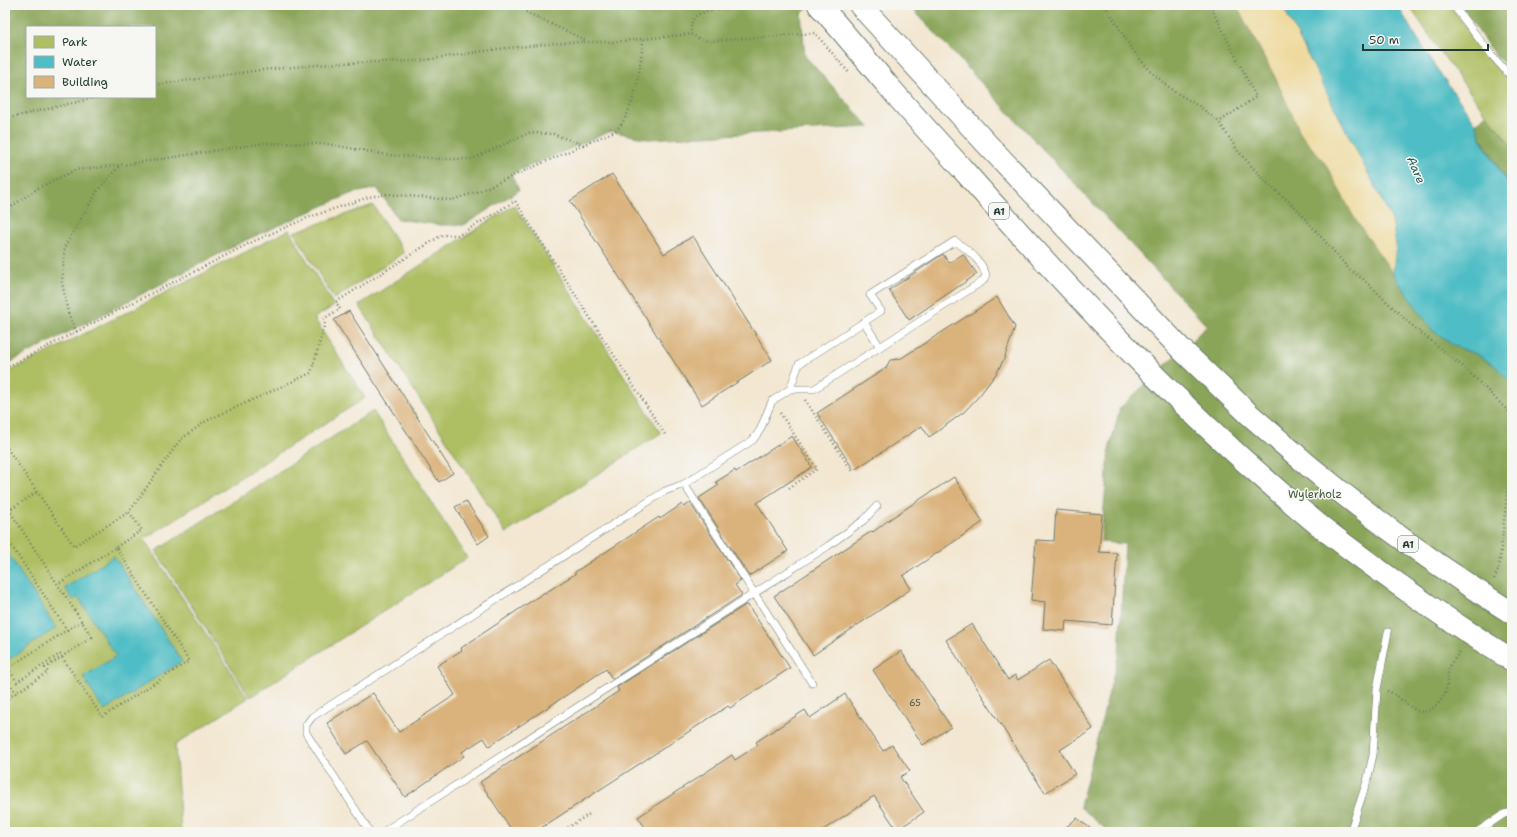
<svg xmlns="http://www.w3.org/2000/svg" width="1517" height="837" viewBox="0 0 1517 837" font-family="'Shantell Sans',sans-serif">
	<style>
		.green { fill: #aebe62; stroke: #667e4b }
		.forest { fill: #8aa558; stroke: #547146; fill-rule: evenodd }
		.sand { fill: #eeda9e; stroke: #868c69 }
		.water { fill: #4fbdc5; stroke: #377d7c }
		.building { fill: #dab27b }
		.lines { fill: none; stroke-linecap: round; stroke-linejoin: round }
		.service-casing { stroke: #69786b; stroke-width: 8 }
		.motorway-casing { stroke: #69786b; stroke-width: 24 }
		.path { stroke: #69786b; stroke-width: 2.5; stroke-dasharray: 1 3; stroke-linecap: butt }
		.service { stroke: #fff; stroke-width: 7 }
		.motorway { stroke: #fff; stroke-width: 22 }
		.motorway-bridge-casing { stroke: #69786b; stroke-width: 24; stroke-linecap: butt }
		.motorway-bridge { stroke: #fff; stroke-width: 22 }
		.labels { text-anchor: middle; stroke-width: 3; stroke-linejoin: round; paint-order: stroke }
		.number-label { font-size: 9px; fill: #4e5a46 }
		.shield { fill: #f6f6f2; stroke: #60746d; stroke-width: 1 }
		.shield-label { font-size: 10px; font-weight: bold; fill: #1f3d34 }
		.park-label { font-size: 11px; fill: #435d40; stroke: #f6f6f2 }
		.water-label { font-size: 12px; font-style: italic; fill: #2b5d58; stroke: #f6f6f2 }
	</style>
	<rect width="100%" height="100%" fill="#f6f6f2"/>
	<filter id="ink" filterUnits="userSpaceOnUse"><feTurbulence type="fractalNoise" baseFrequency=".025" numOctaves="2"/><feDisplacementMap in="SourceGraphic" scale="8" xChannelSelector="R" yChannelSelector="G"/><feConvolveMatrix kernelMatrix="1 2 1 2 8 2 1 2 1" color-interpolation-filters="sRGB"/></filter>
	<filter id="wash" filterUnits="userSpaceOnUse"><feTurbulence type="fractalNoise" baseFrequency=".012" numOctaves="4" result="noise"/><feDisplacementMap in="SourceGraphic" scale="16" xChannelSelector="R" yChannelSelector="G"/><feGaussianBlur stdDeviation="0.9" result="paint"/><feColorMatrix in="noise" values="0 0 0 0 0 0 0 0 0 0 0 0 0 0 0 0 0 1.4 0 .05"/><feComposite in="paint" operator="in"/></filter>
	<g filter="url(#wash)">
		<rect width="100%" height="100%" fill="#f3e7d2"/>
		<g class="green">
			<path d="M1409,5H1430L1433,8L1436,5H1450L1486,54L1512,83V146C1475,101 1441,54 1409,5Z"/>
			<path d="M373,205L404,253L334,299L294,232Z"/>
			<path d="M514,205L661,433L506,533L359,305Z"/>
			<path d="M289,230L334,306L314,318L365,398L144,539L248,698L175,745L181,832H5V374Z"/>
			<path d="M373,411L467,558L250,697L156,551Z"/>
		</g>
		<g class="forest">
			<path d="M5,5H811L801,14L805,56L869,127L648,139L611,131L511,174L519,190L464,225H440L398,219L377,188L350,194L246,240L5,365ZM27,27H155V97H27Z"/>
			<path d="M909,5H1236L1274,75L1302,136L1325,163L1355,219L1433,331L1454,346L1476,354L1494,365L1512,383V832H1109L1080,807L1119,653L1125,544L1101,542L1109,450L1120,408L1207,326Z"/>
			<path d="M1461,5H1512V73L1491,50Z"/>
			<path d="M1486,114L1512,146V190L1479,134L1476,124Z"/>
		</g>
		<path class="sand" d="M1236,5H1300L1422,254L1413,302L1355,219L1325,163L1302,136L1274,75Z"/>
		<g class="water">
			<path d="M1282,5H1397L1430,59L1476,124L1483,143L1512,190V383L1494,365L1476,354L1454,346L1433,331L1393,274L1396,245L1392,220Z"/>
			<path d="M5,549L56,628L5,662Z"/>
			<path d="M114,556L182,661L104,711L83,677L116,656L78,597L73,600L65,588Z"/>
		</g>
		<g id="blocks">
			<g class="building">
				<path d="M612,174L664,254L693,236L772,360L702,405L570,201Z"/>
				<path d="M943,254L949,263L963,254L977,274L909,320L889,290Z"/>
				<path d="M997,297L1015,327L1004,359L996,374L979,396L964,412L938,431L929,437L922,426L854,470L817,413L886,368L890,360L900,359Z"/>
				<path d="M349,311L453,473L439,482L334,320Z"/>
				<path d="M792,436L812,467L757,503L788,551L749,576L699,498L719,485L716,482L735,470L736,472Z"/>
				<path d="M954,477L983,522L903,576L911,589L813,655L774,596L872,531L873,532L890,519Z"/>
				<path d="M466,501L489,536L478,544L455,507Z"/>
				<path d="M690,503L741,581L735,585L742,595L612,679L606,669L489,746L484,738L462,752L464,756L405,797L367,741L346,754L327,723L373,693L399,732L455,695L437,666L462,650L461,648L545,592V593L575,574V572L659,517L660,519L682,504L684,507Z"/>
				<path d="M1056,510L1102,514L1099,552L1117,553L1112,625L1066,621L1065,631L1043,629L1045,602L1031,600L1036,540L1054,541Z"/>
				<path d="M747,604L790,668L730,708L728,706L535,832H513L480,782L619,691L617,687Z"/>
				<path d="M972,624L1008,680L1015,675L1018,680L1049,660L1093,729L1060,750L1075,774L1045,793L946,640Z"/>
				<path d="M901,651L951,727L923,745L873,670Z"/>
				<path d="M845,694L883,751L892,745L910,771L900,777L924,812L897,830L874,796L820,832H648L638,817L732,755L735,760L758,745L756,742L805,710L810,718Z"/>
				<path d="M1077,818L1095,832H1060Z"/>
			</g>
		</g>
	</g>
	<g filter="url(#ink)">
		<use href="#blocks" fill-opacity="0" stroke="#69786b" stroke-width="1"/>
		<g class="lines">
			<defs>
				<g id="service">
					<path d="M1453,5L1489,52L1512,78"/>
					<path d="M864,322L880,347"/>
					<path d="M790,389L799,364L881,311L870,295L955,241C967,249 982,261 986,275L983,281L814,389H790L772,401L760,430L753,440L684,484L812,683"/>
					<path d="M370,832L306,733V725L312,717L665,491L684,484"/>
					<path d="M383,832L828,546L864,520L877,506"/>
					<path d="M1350,832L1367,781L1373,755L1377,689L1388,632"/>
					<path d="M1477,832L1504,814L1512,812"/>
				</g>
				<g id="motorway">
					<path d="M819,5C844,32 866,60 890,88C914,116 940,144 965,172C1077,299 1189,419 1320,526"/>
					<path d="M860,5L986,143L1181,349L1250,415L1310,467"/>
				</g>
			</defs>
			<use href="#service" class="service-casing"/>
			<use href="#motorway" class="motorway-casing"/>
			<g class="path">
				<path d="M523,5L524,11L587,41"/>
				<path d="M751,5C731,14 687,0 691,34L699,39L711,41L815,33L850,74"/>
				<path d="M1105,5L1132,49L1152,73L1175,92L1199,106L1219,122L1238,151L1263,179L1295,207L1349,269L1363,279L1409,323L1467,370L1512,415"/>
				<path d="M1210,5L1256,97L1219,122"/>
				<path d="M155,85L261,70L339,63L418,61L498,49L570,42H613L691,34"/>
				<path d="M5,119L98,97"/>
				<path d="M5,211L38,188L75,170L129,164L264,143L327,144L388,155L444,159H472L529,133L553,134L584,145"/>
				<path d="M323,319L340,309L336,302L442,235H459L515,201L666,436"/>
				<path d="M77,332L68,313L62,282L65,246L98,190L119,166"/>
				<path d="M5,368L252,242L307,218L369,197L387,194L452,200L479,191L615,131C635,114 641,64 643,39"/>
				<path d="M805,400L852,471"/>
				<path d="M780,413L817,469L789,488"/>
				<path d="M1512,438L1510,455L1512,459"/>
				<path d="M5,445L74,546L129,512"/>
				<path d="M5,513L37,492"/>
				<path d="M5,536L67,630L5,670"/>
				<path d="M116,547L142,530L129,512L180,440L206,421L311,373L325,323"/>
				<path d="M1494,579L1499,568L1508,484L1512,471"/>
				<path d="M67,630L82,621"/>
				<path d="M8,668L17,682L60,654L102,717L189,661L116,547L58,584"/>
				<path d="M5,676L16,693"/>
				<path d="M1387,691C1399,694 1406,707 1418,711C1432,715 1444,699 1447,687C1448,680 1447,673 1450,666C1452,660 1458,656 1460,650"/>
				<path d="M5,700L48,672L45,668L92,637L9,510"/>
				<path d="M561,832L591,813"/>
				<path d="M1509,832V824"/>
			</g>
			<use href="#service" class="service"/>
			<use href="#motorway" class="motorway"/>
			<defs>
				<g id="motorway-bridge">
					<path d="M1310,467C1374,520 1441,569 1512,613"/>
					<path d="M1320,526C1382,574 1445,619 1512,660"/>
				</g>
			</defs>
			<use href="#motorway-bridge" class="motorway-bridge-casing"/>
			<use href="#motorway-bridge" class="motorway-bridge"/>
		</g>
	</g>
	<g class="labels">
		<g class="number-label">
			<text x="915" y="706">65</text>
		</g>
		<g class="shield">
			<rect x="989" y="203" width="20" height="16" rx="3"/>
			<rect x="1398" y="536" width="20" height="16" rx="3"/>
		</g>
		<g class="shield-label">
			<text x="999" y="215">A1</text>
			<text x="1408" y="548">A1</text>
		</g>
		<g class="park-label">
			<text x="1315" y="498">Wylerholz</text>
		</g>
		<g class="water-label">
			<text transform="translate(1416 170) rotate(66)" y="4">Aare</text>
		</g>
	</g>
	<rect width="1517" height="837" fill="none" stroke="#f6f6f2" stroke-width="20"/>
	<rect x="26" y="26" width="130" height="72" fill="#f6f6f2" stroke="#a0aca6"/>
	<rect x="34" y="36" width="20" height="12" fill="#aebe62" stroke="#a0aca6"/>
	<text x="62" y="46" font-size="12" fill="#1f3d34">Park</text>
	<rect x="34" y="56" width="20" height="12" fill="#4fbdc5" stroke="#a0aca6"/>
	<text x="62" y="66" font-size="12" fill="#1f3d34">Water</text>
	<rect x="34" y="76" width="20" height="12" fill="#dab27b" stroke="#a0aca6"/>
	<text x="62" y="86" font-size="12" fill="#1f3d34">Building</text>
	<path d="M1363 44v6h125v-6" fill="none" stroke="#1f3d34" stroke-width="2"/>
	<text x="1369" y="44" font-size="12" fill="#1f3d34" stroke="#f6f6f2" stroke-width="3" paint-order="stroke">50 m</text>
</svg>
